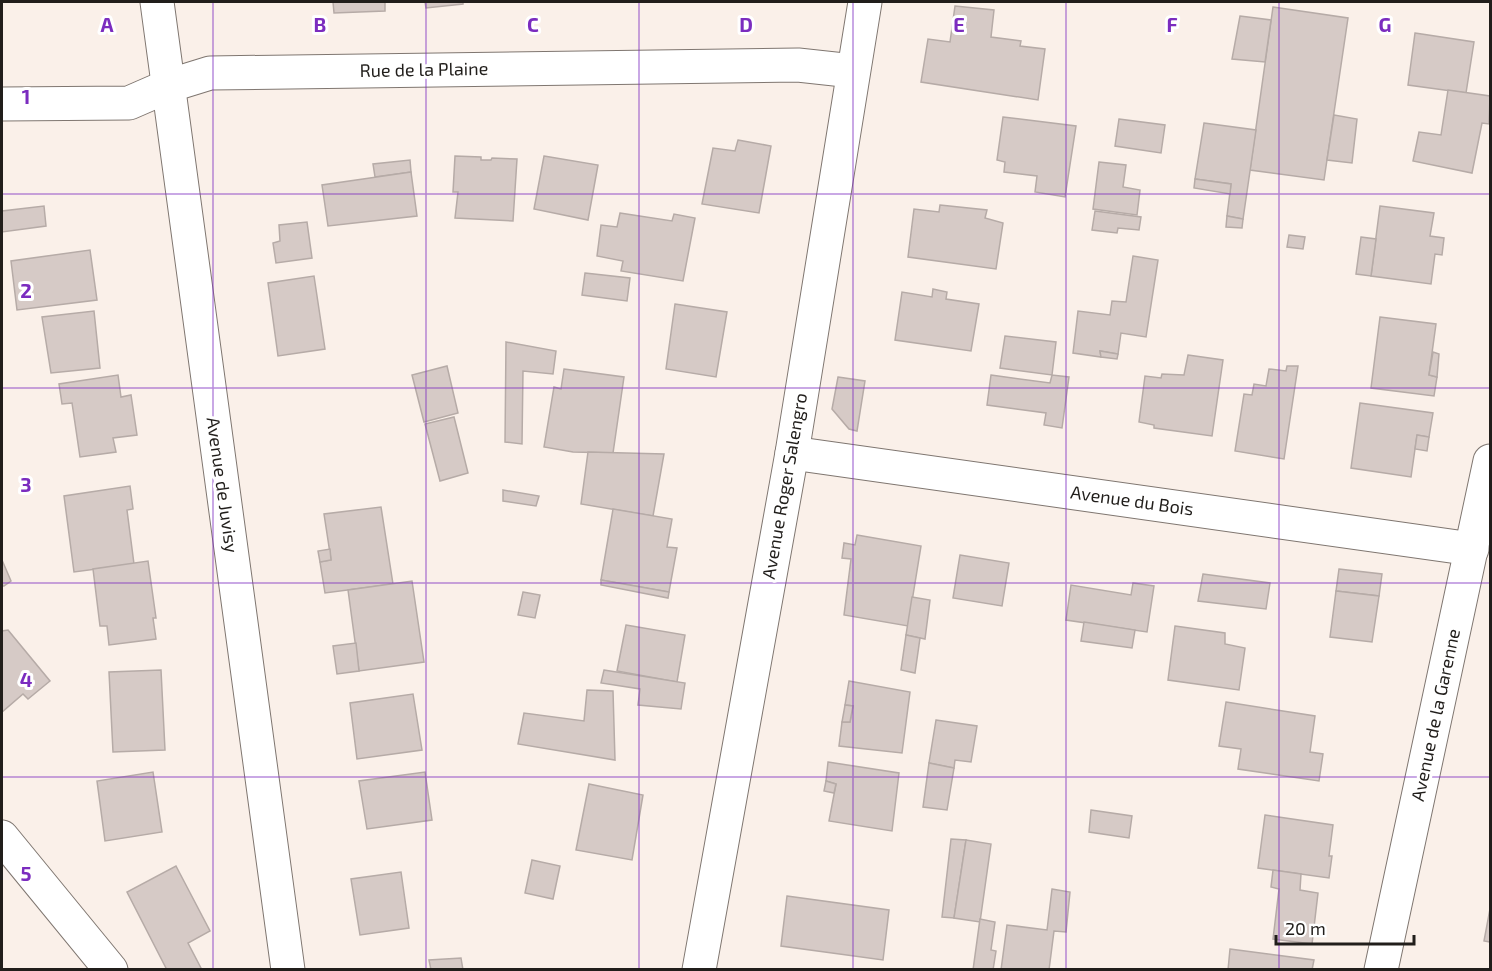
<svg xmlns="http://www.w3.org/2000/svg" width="1492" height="971" viewBox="0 0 1492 971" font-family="'Exo 2',sans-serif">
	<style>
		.building { fill: #d6cac6; stroke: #b6aba7; stroke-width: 1.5 }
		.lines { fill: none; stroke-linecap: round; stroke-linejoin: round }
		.minor-casing { stroke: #7f7670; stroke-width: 35 }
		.minor { stroke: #fff; stroke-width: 33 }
		.grid { fill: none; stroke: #7b2cbf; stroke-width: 1.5; stroke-opacity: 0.55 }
		.labels { text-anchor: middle; stroke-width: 6; stroke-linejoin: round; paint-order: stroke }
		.street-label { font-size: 18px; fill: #211e1b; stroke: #fff }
		.grid-label { font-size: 20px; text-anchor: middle; font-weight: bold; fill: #7b2cbf; stroke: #fff; stroke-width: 6; stroke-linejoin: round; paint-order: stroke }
	</style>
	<rect width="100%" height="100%" fill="#faf0e9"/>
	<g class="building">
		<path d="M333,2H385V11L334,13Z"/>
		<path d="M425,2H463V4L426,8Z"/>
		<path d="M955,6L994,10L991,37L1021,41L1020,46L1045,49L1038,100L921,82L928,39L950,42Z"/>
		<path d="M1273,7L1348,18L1324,180L1250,170Z"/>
		<path d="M1240,16L1271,20L1265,62L1232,59Z"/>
		<path d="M1415,33L1474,42L1466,93L1408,85Z"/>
		<path d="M1448,90L1490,96L1489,124L1482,123L1472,173L1413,161L1419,132L1441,135Z"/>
		<path d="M1334,115L1357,119L1352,163L1327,160Z"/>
		<path d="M1003,117L1076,126L1065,197L1035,192L1037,176L1004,172L1005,162L997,160Z"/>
		<path d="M1119,119L1165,125L1161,153L1115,146Z"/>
		<path d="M1204,123L1256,130L1243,219L1227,216L1231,184L1195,179Z"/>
		<path d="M738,140L771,146L759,213L702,204L713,148L735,151Z"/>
		<path d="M455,156L481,157V160H491L492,158L517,159L513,221L455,218L458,192H453Z"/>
		<path d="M544,156L598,165L588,220L534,209Z"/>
		<path d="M410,160L411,172L375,177L373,164Z"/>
		<path d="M1099,162L1126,165L1123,187L1140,190L1137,215L1093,209Z"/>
		<path d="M411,172L417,216L328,226L322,185Z"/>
		<path d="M1195,179L1231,184L1230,194L1194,188Z"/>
		<path d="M940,205L987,210L985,218L1003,223L996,269L908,257L914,209L939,212Z"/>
		<path d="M44,206L46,226L2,232V211Z"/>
		<path d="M1380,206L1434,213L1430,236L1444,238L1442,255L1435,254L1431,284L1371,276Z"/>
		<path d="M1095,211L1141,217L1139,230L1118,228L1117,233L1092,230Z"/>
		<path d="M620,213L672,221L674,214L695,218L683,281L621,271L623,261L597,256L601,225L617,227Z"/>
		<path d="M1227,216L1243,219L1242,228L1226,227Z"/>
		<path d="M307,222L312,258L276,263L273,243L280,241L279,225Z"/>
		<path d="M1289,235L1305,237L1303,249L1287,247Z"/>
		<path d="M1361,237L1376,239L1371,276L1356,274Z"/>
		<path d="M90,250L97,300L17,310L11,261Z"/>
		<path d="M1133,256L1158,260L1146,337L1121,333L1118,354L1100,351L1101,357L1073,353L1078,311L1110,315L1112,301L1126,302Z"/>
		<path d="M585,273L630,278L627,301L582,295Z"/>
		<path d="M314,276L325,349L278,356L268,283Z"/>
		<path d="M933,289L947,292L946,299L979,304L971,351L895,340L902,292L932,297Z"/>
		<path d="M675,304L727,312L716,377L666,369Z"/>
		<path d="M94,311L100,368L51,373L42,317Z"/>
		<path d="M1380,317L1436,324L1429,375L1437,377L1434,396L1371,388Z"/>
		<path d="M1005,336L1056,342L1052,375L1000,368Z"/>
		<path d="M506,342L556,351L553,374L523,371L522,444L505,442Z"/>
		<path d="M1100,351L1118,354L1117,359L1101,357Z"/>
		<path d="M1433,352L1439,354L1437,377L1429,375Z"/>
		<path d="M1188,355L1223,360L1212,436L1154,428V425L1139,422L1145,376L1161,378L1162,374L1184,375Z"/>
		<path d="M447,366L458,413L424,422L412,375Z"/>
		<path d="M1287,366H1298L1284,459L1235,451L1244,394L1252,395L1254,384L1266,386L1269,369L1286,371Z"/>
		<path d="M564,369L624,377L613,453L573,452L544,447L554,387L561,389Z"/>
		<path d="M118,375L121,397L131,395L137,435L113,438L116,452L80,457L72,403L62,404L59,384Z"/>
		<path d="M991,375L1050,383L1052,375L1069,377L1062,428L1044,425L1046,413L987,405Z"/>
		<path d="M838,377L865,381L857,431L849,429L832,409Z"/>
		<path d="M1360,403L1433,413L1429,437L1417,435L1411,477L1351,468Z"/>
		<path d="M454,417L468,473L440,481L425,424Z"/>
		<path d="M1417,435L1429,437L1427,451L1415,449Z"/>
		<path d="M588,452L664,454L653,516L581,504Z"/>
		<path d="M130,486L133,509L127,510L134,564L74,572L64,496Z"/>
		<path d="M503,490L539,496L536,506L503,501Z"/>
		<path d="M381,507L393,584L325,593L320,562L331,560L324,514Z"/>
		<path d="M613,509L672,519L667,547L677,548L669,592L601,580Z"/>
		<path d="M857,535L921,546L908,626L844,615L851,559L842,558L844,543L855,545Z"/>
		<path d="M330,549L331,560L320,562L318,551Z"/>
		<path d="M960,555L1009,563L1002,606L953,598Z"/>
		<path d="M2,560L11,581L4,586H2Z"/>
		<path d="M148,561L156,618H153L156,639L109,645L107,626H100L93,569Z"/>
		<path d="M1339,569L1382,574L1379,596L1336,591Z"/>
		<path d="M1203,574L1270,583L1266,609L1198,601Z"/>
		<path d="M601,580L669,592L668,598L601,585Z"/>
		<path d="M412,581L424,662L359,671L348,590Z"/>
		<path d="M1133,583L1154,586L1147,632L1066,620L1071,585L1131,595Z"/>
		<path d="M1336,591L1379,596L1372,642L1330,637Z"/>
		<path d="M523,592L540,595L535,618L518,615Z"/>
		<path d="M912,597L930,600L925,639L906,635Z"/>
		<path d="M1084,622L1135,630L1132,648L1081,641Z"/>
		<path d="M626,625L685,635L677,682L617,671Z"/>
		<path d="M1175,626L1225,633V644L1245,648L1239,690L1168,680Z"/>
		<path d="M8,630L50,681L28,699L23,694L2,712V631Z"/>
		<path d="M906,635L920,638L915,673L901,670Z"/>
		<path d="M356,643L359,671L337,674L333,646Z"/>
		<path d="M161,670L165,750L113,752L109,672Z"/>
		<path d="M604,670L685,683L681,709L638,705L640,689L601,683Z"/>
		<path d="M849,681L910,692L902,753L839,746L842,722H850L853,706L845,705Z"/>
		<path d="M587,690L613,691L615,760L518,744L524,713L584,721Z"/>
		<path d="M413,694L422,750L357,759L350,703Z"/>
		<path d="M1226,702L1315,716L1310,752L1323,754L1319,781L1238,769L1241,749L1219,746Z"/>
		<path d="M845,705L853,706L850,722H842Z"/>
		<path d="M936,720L977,726L971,762L955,760L954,768L929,763Z"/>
		<path d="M828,762L899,773L892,831L829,821L836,784L826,781Z"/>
		<path d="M929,763L954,768L947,810L923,807Z"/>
		<path d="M153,772L162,832L105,841L97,781Z"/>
		<path d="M425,772L432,820L367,829L359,781Z"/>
		<path d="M826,781L836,784L834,793L824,791Z"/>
		<path d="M589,784L643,795L632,860L576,850Z"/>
		<path d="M1091,810L1132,816L1129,838L1089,832Z"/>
		<path d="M1265,815L1333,825L1329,856H1332L1329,878L1258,868Z"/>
		<path d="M951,839L966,840L954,918L942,917Z"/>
		<path d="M966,840L991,844L980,922L954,918Z"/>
		<path d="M532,860L560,866L553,899L525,893Z"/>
		<path d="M176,866L210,931L188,943L202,970H167L127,892Z"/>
		<path d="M1273,870L1301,874L1300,890L1318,893L1312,944L1273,939L1279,889L1271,887Z"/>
		<path d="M401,872L409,928L360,935L351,879Z"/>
		<path d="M1052,889L1070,892L1066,932L1054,931L1049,970H1001L1007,925L1047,930Z"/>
		<path d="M787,896L889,910L883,960L781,946Z"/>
		<path d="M1490,909V942L1484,941Z"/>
		<path d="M980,919L995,922L991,950L996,951L993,970H973Z"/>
		<path d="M1230,949L1314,960L1312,970H1228Z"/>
		<path d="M461,958L463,970H431L429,960Z"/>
	</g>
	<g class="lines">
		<defs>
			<g id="minor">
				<path d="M157,2L288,970"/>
				<path d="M2,104L129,103L168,86L210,73L798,65L853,71"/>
				<path d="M792,453L1472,549"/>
				<path d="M2,837L111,970"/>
				<path d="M699,970L792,453L865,2"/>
				<path d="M1381,970L1490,461"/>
			</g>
		</defs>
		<use href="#minor" class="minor-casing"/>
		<use href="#minor" class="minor"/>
	</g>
	<path class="grid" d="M213,2V970M426,2V970M639,2V970M853,2V970M1066,2V970M1279,2V970M2,194H1490M2,388H1490M2,583H1490M2,777H1490"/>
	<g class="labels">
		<g class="street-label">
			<text transform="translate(424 70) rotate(-1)" y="6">Rue de la Plaine</text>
			<text transform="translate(222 485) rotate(82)" y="6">Avenue de Juvisy</text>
			<text transform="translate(785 486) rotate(-80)" y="6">Avenue Roger Salengro</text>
			<text transform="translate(1132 501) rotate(8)" y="6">Avenue du Bois</text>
			<text transform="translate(1436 715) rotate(-78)" y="6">Avenue de la Garenne</text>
		</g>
	</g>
	<g class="grid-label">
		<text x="107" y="32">A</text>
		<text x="320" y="32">B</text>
		<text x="533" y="32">C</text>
		<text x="746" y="32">D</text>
		<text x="959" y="32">E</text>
		<text x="1172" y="32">F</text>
		<text x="1385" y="32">G</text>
		<text x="26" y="104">1</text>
		<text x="26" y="298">2</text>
		<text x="26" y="492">3</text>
		<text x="26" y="687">4</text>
		<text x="26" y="881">5</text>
	</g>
	<rect width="1492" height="971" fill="none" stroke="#211e1b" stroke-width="6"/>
	<path d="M1276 935v9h138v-9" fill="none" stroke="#211e1b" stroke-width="3"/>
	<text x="1285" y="935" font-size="18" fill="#211e1b" stroke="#ffffff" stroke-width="4.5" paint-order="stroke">20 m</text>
</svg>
